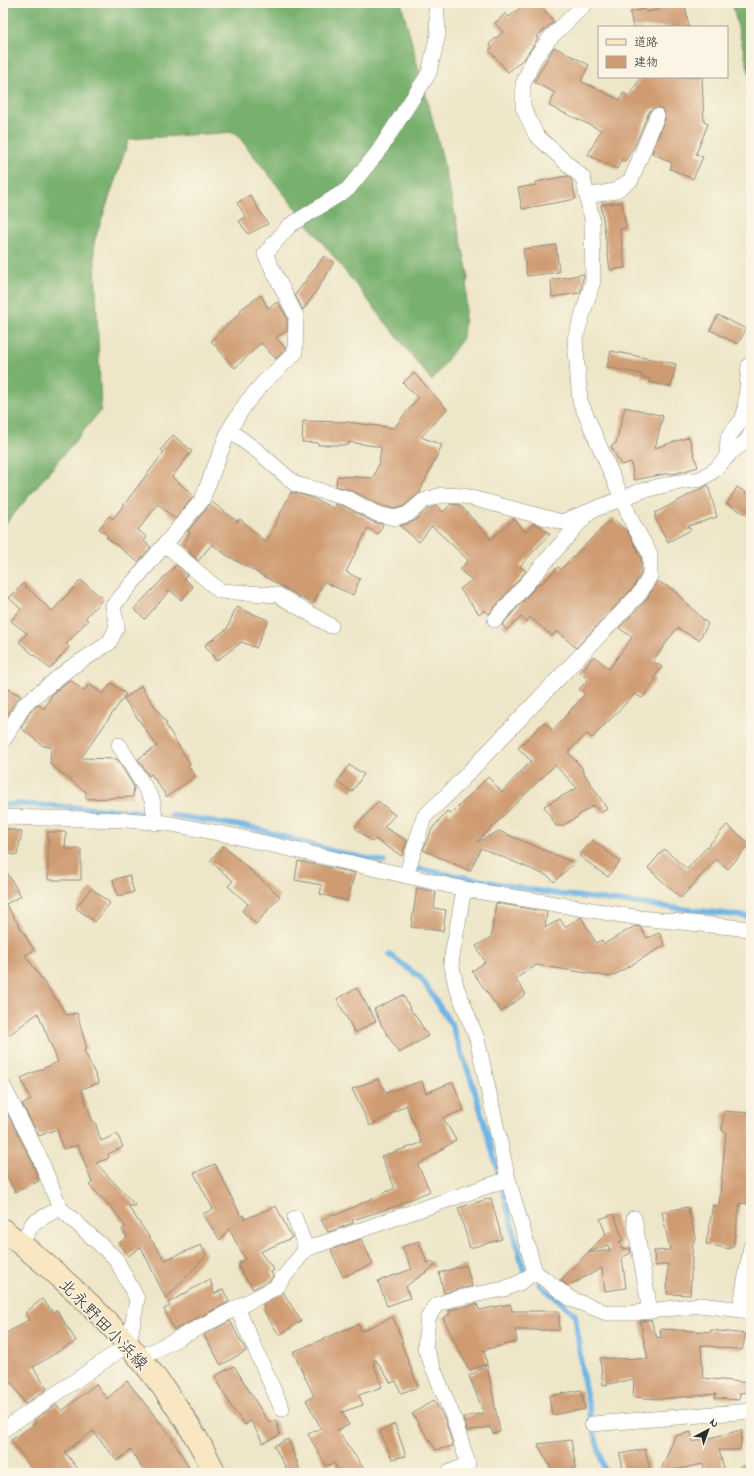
<svg xmlns="http://www.w3.org/2000/svg" width="754" height="1476" viewBox="0 0 754 1476" font-family="'Indie Flower','Klee One',sans-serif">
	<style>
		.green { fill: #96ce80; stroke: #607c56 }
		.forest { fill: #78b16e; stroke: #526e4c }
		.lines { fill: none; stroke-linecap: round; stroke-linejoin: round }
		.stream { stroke: #6fb5e6; stroke-width: 5.5 }
		.building { fill: #cf9b72 }
		.minor-casing { stroke: #8c887a; stroke-width: 16 }
		.secondary-casing { stroke: #8c887a; stroke-width: 24 }
		.minor { stroke: #fff; stroke-width: 15 }
		.secondary { stroke: #f9e7c3; stroke-width: 22 }
		.labels { text-anchor: middle; stroke-width: 3; stroke-linejoin: round; paint-order: stroke }
		.street-label { font-size: 17px; fill: #2b2b2b; stroke: #fcf5e5 }
	</style>
	<rect width="100%" height="100%" fill="#fcf5e5"/>
	<filter id="ink" filterUnits="userSpaceOnUse"><feTurbulence type="fractalNoise" baseFrequency=".025" numOctaves="2"/><feDisplacementMap in="SourceGraphic" scale="8" xChannelSelector="R" yChannelSelector="G"/><feConvolveMatrix kernelMatrix="1 2 1 2 8 2 1 2 1" color-interpolation-filters="sRGB"/></filter>
	<filter id="wash" filterUnits="userSpaceOnUse"><feTurbulence type="fractalNoise" baseFrequency=".012" numOctaves="4" result="noise"/><feDisplacementMap in="SourceGraphic" scale="16" xChannelSelector="R" yChannelSelector="G"/><feGaussianBlur stdDeviation="0.9" result="paint"/><feColorMatrix in="noise" values="0 0 0 0 0 0 0 0 0 0 0 0 0 0 0 0 0 1.4 0 .05"/><feComposite in="paint" operator="in"/></filter>
	<g filter="url(#wash)">
		<rect width="100%" height="100%" fill="#ede6c8"/>
		<path class="green" d="M751,1458V1473H729Z"/>
		<g class="forest">
			<path d="M3,3H401L439,144L468,273L463,338L432,381L235,132L129,139L94,242L101,410L3,527Z"/>
			<path d="M732,3H751V80Z"/>
		</g>
		<g class="lines">
			<g class="stream">
				<path d="M3,805L20,804L147,812"/>
				<path d="M171,815L254,828L336,852L384,862"/>
				<path d="M413,868L550,893L751,917"/>
				<path d="M390,955L421,978L451,1024L473,1085L499,1174"/>
				<path d="M503,1190L524,1272L528,1275"/>
				<path d="M539,1284L575,1314L582,1372L592,1424L605,1473"/>
			</g>
		</g>
		<g id="blocks">
			<g class="building">
				<path d="M526,3H539L554,22L536,37L538,38L525,58L508,72L489,50L492,48L489,44L503,32L495,23L506,13L509,17Z"/>
				<path d="M685,5L689,27H633L630,12L645,9L646,12Z"/>
				<path d="M554,47L589,65L581,81L620,100L623,93L629,96L641,77H702L704,122L708,124L696,154L703,157L693,179L670,169L672,163L652,153L665,119L664,111L660,108L652,109L649,112L635,145L625,161L622,159L617,169L588,155L601,130L549,106L555,93L534,82Z"/>
				<path d="M567,176L571,179L576,199L522,209L518,188L536,185V182Z"/>
				<path d="M250,195L268,224L248,234L239,221L246,217L237,203Z"/>
				<path d="M622,202L626,228L620,229L625,268L610,270L601,205Z"/>
				<path d="M556,245L559,272L527,276L523,249Z"/>
				<path d="M324,256L334,262L315,293L303,310L295,295Z"/>
				<path d="M584,274L580,293L552,297L551,280Z"/>
				<path d="M261,295L268,308L278,302L287,318V331L276,337L286,349L276,359L261,343L235,368L211,341L241,312L240,310Z"/>
				<path d="M718,315L746,329L738,344L710,330Z"/>
				<path d="M611,351L676,364L671,387L649,382L650,379L641,377L642,374L607,367Z"/>
				<path d="M414,373L447,409L421,437L442,445L420,491L421,492L404,506L395,509L380,505L351,490L336,486L337,476L373,478L379,463L381,447L349,442V445H318V443L302,442L303,421L347,422L394,428L418,398L403,383Z"/>
				<path d="M625,407L663,416L655,448L689,437L698,467L677,473L671,474L670,473L634,480L631,462L621,465L611,446L616,443Z"/>
				<path d="M173,435L192,451L172,477L194,496L175,519L158,504L138,530L147,537L144,541L151,547L138,562L106,537L108,536L99,529L109,516L113,519L164,452L161,450Z"/>
				<path d="M708,485L717,517L688,526L691,530L668,542L655,518V513Z"/>
				<path d="M737,487L751,496V517L727,504Z"/>
				<path d="M291,492L310,497L335,509V504L344,506L373,522L383,524L378,534L368,528L346,572L360,579L353,595L324,582L313,604L226,555L212,544L198,561L189,552L191,550L183,546L190,532L188,531L212,502L238,522L240,519L266,542Z"/>
				<path d="M451,504L460,505L491,539L514,519L526,532L534,524L540,526L550,534L520,566L526,571L489,614L485,610L479,614L460,589L472,580L460,570L468,560L432,526L419,542L400,526L414,521L428,509L437,506L443,512Z"/>
				<path d="M612,518L627,531L638,551L637,553L641,557V574L633,588L576,648L557,631L552,636L530,617L526,622L521,617L507,630L502,625L539,583L541,584L558,567L561,569Z"/>
				<path d="M176,565L187,575L184,578L193,587L181,600L170,590L145,619L134,609Z"/>
				<path d="M81,580L103,599L85,618L88,620L66,644L69,647L50,669L19,642L27,633L11,621L21,609L9,598L23,584L52,611Z"/>
				<path d="M657,581L672,589L708,624L699,640L677,628L653,661L662,667L654,678L656,680L642,698L635,694L592,738L587,734L568,752L583,769L582,770L607,809L601,813L594,805L579,815V816L562,826H556L544,806L577,788L555,765L477,842L499,831L574,863L554,882L548,876L481,848L470,871L423,850L432,829L447,811L451,814L488,777L502,792L531,761L518,748L544,722L552,731L585,694L579,689L588,680L580,672L594,656L609,669L632,637L619,628L647,599Z"/>
				<path d="M236,607L268,620L256,648L242,642L216,661L205,645L227,629Z"/>
				<path d="M70,680L84,691L89,684L103,694L111,683L126,694L81,758L117,759L134,787L133,797L86,799V792L50,764L51,747L43,746L21,728L31,711L38,705L44,709L53,693Z"/>
				<path d="M3,686L21,696L16,700L6,718L3,716Z"/>
				<path d="M141,686L167,724L166,725L190,764L188,766L195,776L167,797L151,774L149,776L138,759L157,746L124,699Z"/>
				<path d="M349,765L364,774L352,792L337,782Z"/>
				<path d="M378,801L395,815L384,827L407,841L402,856L375,839L372,842L355,828Z"/>
				<path d="M727,825L750,844L728,869L716,859L681,898L648,868L664,849L687,869Z"/>
				<path d="M3,828L22,832L17,855L3,853Z"/>
				<path d="M48,832H66L65,849H81V880H48Z"/>
				<path d="M592,840L620,861L608,877L579,856Z"/>
				<path d="M223,846L280,896L256,924L242,911L248,904L228,886L233,881L210,861Z"/>
				<path d="M298,861L355,873L347,901L320,894L322,885L295,880Z"/>
				<path d="M3,866L21,896L6,904L34,950L25,955L67,1015L77,1013L87,1049L84,1050L99,1083L81,1089L93,1122H95L101,1141L117,1134L123,1147L108,1154L109,1158L96,1163L136,1206H128L165,1260L201,1245L206,1255L166,1299L141,1247L128,1256L119,1243L127,1237L122,1229L126,1227L111,1207L89,1185L92,1183L78,1145L63,1149L57,1129L39,1136L22,1104L31,1100L21,1078L58,1062L38,1013L9,1035L3,1027Z"/>
				<path d="M129,875L134,892L118,896L113,880Z"/>
				<path d="M91,888L110,903L95,922L76,908Z"/>
				<path d="M417,888L436,892L434,908L446,910L443,931L411,927Z"/>
				<path d="M496,903L547,912L545,928L560,919L565,927L581,917L596,943L602,940L604,944L635,926L640,927L647,938L659,933L665,945L611,977L537,965L515,979L526,994L501,1012L472,971L485,962L476,946L491,937Z"/>
				<path d="M357,988L376,1021L355,1033L337,999Z"/>
				<path d="M403,995L413,1014L414,1013L428,1036L399,1053L382,1026L374,1009Z"/>
				<path d="M378,1079L386,1093L422,1081L426,1093L453,1082L464,1110L443,1118L456,1140L418,1165L430,1191L400,1204L401,1205L352,1220L353,1223L328,1232L321,1220L334,1213L336,1215L395,1188L381,1156L422,1143L406,1105L370,1126L352,1089Z"/>
				<path d="M724,1111L751,1113V1159L747,1204L740,1203L733,1247H730V1249L706,1244L713,1205L719,1206L726,1132L722,1131Z"/>
				<path d="M7,1113L31,1160L39,1181L15,1192L3,1168V1114Z"/>
				<path d="M215,1164L241,1216L243,1215L245,1219L276,1206L292,1238L260,1252L274,1270L271,1272L273,1276L269,1281L253,1289L239,1268V1262L245,1259L229,1229L220,1240L203,1214L213,1209L194,1173Z"/>
				<path d="M491,1198L502,1239L470,1248L458,1208Z"/>
				<path d="M688,1207L696,1241H693L690,1295L667,1294L668,1264L655,1266L654,1251L670,1250L662,1212Z"/>
				<path d="M614,1214L623,1240L620,1241L621,1249L630,1248L631,1253L622,1257L626,1288L605,1291L602,1268L568,1286L561,1280L587,1253L610,1250L608,1245L588,1252L606,1234L600,1219Z"/>
				<path d="M361,1239L373,1264L343,1277L331,1250Z"/>
				<path d="M419,1241L427,1263L432,1261L435,1266L406,1286L410,1298L387,1306L378,1281L412,1269L402,1247Z"/>
				<path d="M466,1265L472,1286L444,1293L439,1273Z"/>
				<path d="M210,1279L214,1294L223,1289L229,1302L174,1330L164,1309L170,1306L168,1303Z"/>
				<path d="M283,1292L301,1321L279,1335L262,1308L265,1307L263,1304Z"/>
				<path d="M42,1299L53,1312L57,1310L76,1341L33,1367L47,1389L25,1404L12,1383L3,1388V1335L30,1319L25,1313Z"/>
				<path d="M477,1304L479,1310L510,1304L512,1311H559V1330H515L517,1342L484,1350L487,1364L469,1370L443,1318L450,1314L449,1310Z"/>
				<path d="M393,1317L403,1342H401L418,1387L401,1393L396,1381L391,1383L376,1360L373,1362L382,1387L359,1395L363,1405L342,1412L349,1425L337,1430L367,1473H340L334,1463L326,1466L308,1434L321,1428L306,1400L314,1396L293,1352L358,1324L361,1331Z"/>
				<path d="M651,1320L657,1338L661,1337L660,1329L711,1332V1330L746,1334L742,1350L701,1345L703,1378L751,1383V1392L740,1393L739,1400L715,1398L716,1394L659,1399L633,1397L634,1379L603,1385L600,1358L648,1359L640,1321Z"/>
				<path d="M230,1321L246,1351L221,1365L204,1335Z"/>
				<path d="M487,1365L500,1432L493,1434L490,1427L467,1431L463,1417L484,1413L469,1376Z"/>
				<path d="M234,1366L269,1423L276,1420L280,1435L263,1443L251,1421L245,1425L232,1408L215,1376Z"/>
				<path d="M127,1381L170,1435L192,1473H145L131,1450L117,1461L93,1431L65,1452L81,1473H34L11,1440L36,1423L34,1420L56,1405L62,1411L96,1384L107,1399Z"/>
				<path d="M581,1390L585,1409L552,1415L549,1396Z"/>
				<path d="M434,1400L445,1420L453,1446L436,1450L412,1414Z"/>
				<path d="M395,1424L406,1456L392,1459L380,1431Z"/>
				<path d="M742,1430L740,1450H719L725,1473H705L703,1464L660,1473L675,1436L691,1432L693,1442Z"/>
				<path d="M288,1439L301,1473H289L274,1446Z"/>
				<path d="M571,1440L576,1468L563,1473H553L538,1444Z"/>
				<path d="M645,1449L651,1473H624L620,1454Z"/>
			</g>
		</g>
	</g>
	<g filter="url(#ink)">
		<use href="#blocks" fill-opacity="0" stroke="#8c887a" stroke-width="1"/>
		<g class="lines">
			<defs>
				<g id="minor">
					<path d="M587,196L615,191L631,180L657,116"/>
					<path d="M229,430L260,453L295,484L347,498L377,514L395,518L408,514L423,501L441,495L464,496L562,522L641,491L673,483L701,479L716,469L731,452L747,441L751,433"/>
					<path d="M727,457L728,437L742,420L745,411L749,365"/>
					<path d="M165,544L220,591L278,595L331,626"/>
					<path d="M495,620L587,514"/>
					<path d="M3,741L24,705L70,668L109,643L117,627L113,606L202,500L229,430L246,403L264,382L295,353L296,316L265,254L289,226L348,189L378,152L429,73L438,34L436,3"/>
					<path d="M119,745L152,799L156,823"/>
					<path d="M3,817L127,820L166,823L234,836L464,889L640,918L751,929"/>
					<path d="M406,876L424,817L449,793L640,593L650,576V554L633,524L580,401L575,339L593,281L592,219L583,178L536,135L523,107V84L534,59L550,38L586,3"/>
					<path d="M464,889L451,962L456,986L477,1039L508,1179L535,1272L571,1299L607,1313H633L700,1305L751,1311"/>
					<path d="M3,1086L39,1156L60,1208L116,1259L137,1299L129,1344L3,1430"/>
					<path d="M295,1218L306,1249"/>
					<path d="M634,1218L650,1311"/>
					<path d="M21,1244L33,1223L60,1208"/>
					<path d="M237,1308L282,1409"/>
					<path d="M740,1310L751,1247"/>
					<path d="M140,1358L275,1288L306,1249L508,1179"/>
					<path d="M592,1424L751,1411"/>
					<path d="M448,1473L468,1464L454,1419L425,1348L428,1318L436,1305L453,1299L504,1289L521,1282L535,1272"/>
				</g>
				<path id="secondary" d="M3,1230C89,1296 167,1374 215,1473"/>
			</defs>
			<use href="#minor" class="minor-casing"/>
			<use href="#secondary" class="secondary-casing"/>
			<use href="#minor" class="minor"/>
			<use href="#secondary" class="secondary"/>
		</g>
	</g>
	<g class="labels">
		<g class="street-label">
			<text transform="translate(104 1324) rotate(46)" y="6">北永野田小浜線</text>
		</g>
	</g>
	<rect width="754" height="1476" fill="none" stroke="#fcf5e5" stroke-width="16"/>
	<rect x="598" y="26" width="130" height="52" fill="#fcf5e5" stroke="#a8a49b"/>
	<rect x="606" y="39" width="20" height="6" fill="#f9e7c3" stroke="#a8a49b"/>
	<text x="634" y="46" font-size="12" fill="#2b2b2b">道路</text>
	<rect x="606" y="56" width="20" height="12" fill="#cf9b72" stroke="#a8a49b"/>
	<text x="634" y="66" font-size="12" fill="#2b2b2b">建物</text>
	<g transform="translate(708 1430) rotate(41)" stroke="#fcf5e5" stroke-width="3" paint-order="stroke">
	<path d="M0-3L7 15L0 10L-7 15Z" fill="#2b2b2b"/>
	<text y="-6" font-size="11" font-weight="bold" text-anchor="middle" fill="#2b2b2b">N</text>
	</g>
</svg>
